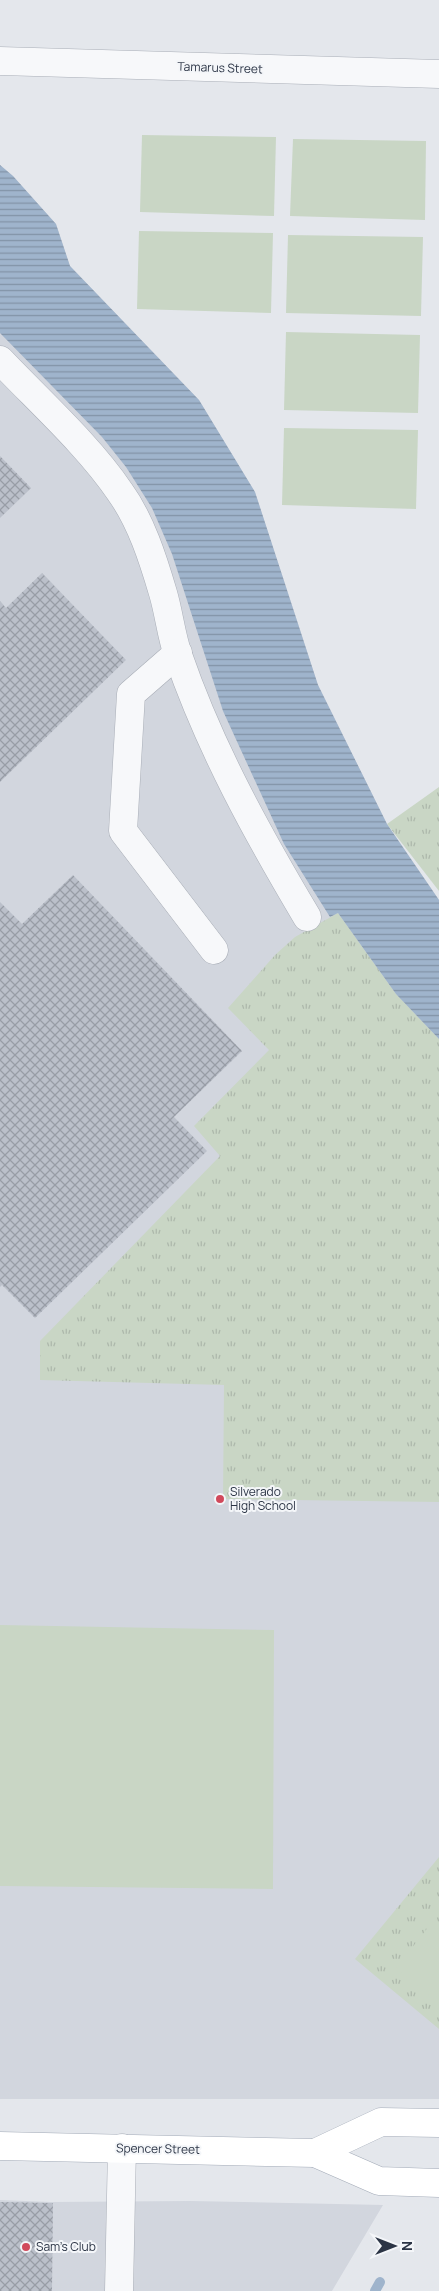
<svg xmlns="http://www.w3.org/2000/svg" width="439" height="2291" viewBox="0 0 439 2291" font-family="Manrope,sans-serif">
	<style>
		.built { fill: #d2d6de }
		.grass { fill: url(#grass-tufts) }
		.pitch { fill: #c9d6c5 }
		.water { fill: url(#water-rules) }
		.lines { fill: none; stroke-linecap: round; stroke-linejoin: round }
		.stream { stroke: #9fb4cc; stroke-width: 10 }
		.building { fill: url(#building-cross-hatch) }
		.minor-casing { stroke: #a9aeb7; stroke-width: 29 }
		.major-casing { stroke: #a3abb8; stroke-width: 29 }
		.minor { stroke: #f7f8fa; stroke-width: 28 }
		.major { stroke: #fff; stroke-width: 28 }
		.poi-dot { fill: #d1495b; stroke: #f4f6f9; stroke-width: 2 }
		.labels { text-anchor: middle; stroke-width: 4; stroke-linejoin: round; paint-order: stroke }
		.street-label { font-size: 12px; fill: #2b3445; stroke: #f4f6f9 }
		.poi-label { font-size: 12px; fill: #2b3445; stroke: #f4f6f9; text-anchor: start }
	</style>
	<defs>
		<pattern id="grass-tufts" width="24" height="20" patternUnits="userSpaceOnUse" patternTransform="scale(1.25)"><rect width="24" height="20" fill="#c9d6c5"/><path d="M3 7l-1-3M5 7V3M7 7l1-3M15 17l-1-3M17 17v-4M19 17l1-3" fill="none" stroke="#adb8ab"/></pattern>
		<pattern id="water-rules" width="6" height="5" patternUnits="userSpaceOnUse" patternTransform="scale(1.25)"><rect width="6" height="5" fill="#9fb4cc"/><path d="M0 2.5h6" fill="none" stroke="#8293a7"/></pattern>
		<pattern id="building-cross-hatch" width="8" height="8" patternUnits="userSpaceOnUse" patternTransform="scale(1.25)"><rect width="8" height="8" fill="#bbc0ca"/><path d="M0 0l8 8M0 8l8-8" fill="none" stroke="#989da6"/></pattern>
	</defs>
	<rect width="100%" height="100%" fill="#e4e7ec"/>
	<g class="built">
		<path d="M0,165L13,176L56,224L70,266L199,400L255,492L318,685L387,824L439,900V2099H0Z"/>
		<path d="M0,2200L51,2202L190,2201L383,2205L332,2291H0Z"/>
	</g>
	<g class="grass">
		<path d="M439,787V891L387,824Z"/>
		<path d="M338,913L396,994L439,1039V1502L223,1499L224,1385L40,1380V1341L220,1156L194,1126L269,1050L228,1008L275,955L295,937Z"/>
		<path d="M439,1857V2029L355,1959Z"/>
	</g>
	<g class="pitch">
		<path d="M142,135L276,137L274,216L140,212Z"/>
		<path d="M293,139L426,141L425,220L290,216Z"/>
		<path d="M139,231L273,233L271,313L137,309Z"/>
		<path d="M288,235L423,237L421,316L286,313Z"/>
		<path d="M286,332L420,335L418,413L284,410Z"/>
		<path d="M284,428L418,430L416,509L282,505Z"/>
		<path d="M0,1625L274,1630L273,1889L0,1886Z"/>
		<path d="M433,1921L439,1926V2003L396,1968Z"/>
	</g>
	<path class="water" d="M0,165L13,176L56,224L70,266L199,400L255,492L318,685L387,824L439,900V1039L396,994L338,913L330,917L284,844L223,711L172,554L152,508L126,467L102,437L0,333Z"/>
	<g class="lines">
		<path class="stream" d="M375,2291L380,2282"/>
	</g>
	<g class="building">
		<path d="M0,456L31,488L0,518Z"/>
		<path d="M42,573L126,660L0,782V601L6,608Z"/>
		<path d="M73,875L242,1051L174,1117L207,1151L35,1318L2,1285L0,1287V902L22,924Z"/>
		<path d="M0,2202L53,2203L52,2291H0Z"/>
	</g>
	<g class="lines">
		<defs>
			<g id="minor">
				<path d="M0,61L439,74"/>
				<path d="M0,360C39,401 89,446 120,492C141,521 153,559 163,593C169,613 171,635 178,655C210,748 257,833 307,917"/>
				<path d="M178,653L131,694L123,831L214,950"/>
				<path d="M119,2291L122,2148"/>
			</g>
			<g id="major">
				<path d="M0,2146L315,2153L379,2181L439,2183"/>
				<path d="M315,2153L381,2122L439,2123"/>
			</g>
		</defs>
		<use href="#minor" class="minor-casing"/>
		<use href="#major" class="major-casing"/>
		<use href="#minor" class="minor"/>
		<use href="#major" class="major"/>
	</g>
	<g class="poi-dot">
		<circle cx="220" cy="1499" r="5"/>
		<circle cx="26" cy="2247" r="5"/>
	</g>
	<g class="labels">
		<g class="street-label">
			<text transform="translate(220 68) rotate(2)" y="4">Tamarus Street</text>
			<text transform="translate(158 2149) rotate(1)" y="4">Spencer Street</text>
		</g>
		<g class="poi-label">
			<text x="230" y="1496">Silverado<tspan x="230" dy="14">High School</tspan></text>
			<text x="36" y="2251">Sam's Club</text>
		</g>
	</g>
	<g transform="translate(394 2246) rotate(90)" stroke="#f4f6f9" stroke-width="4" paint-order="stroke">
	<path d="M0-4L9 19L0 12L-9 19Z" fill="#2b3445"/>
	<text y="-8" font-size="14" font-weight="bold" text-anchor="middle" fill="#2b3445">N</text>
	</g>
</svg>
